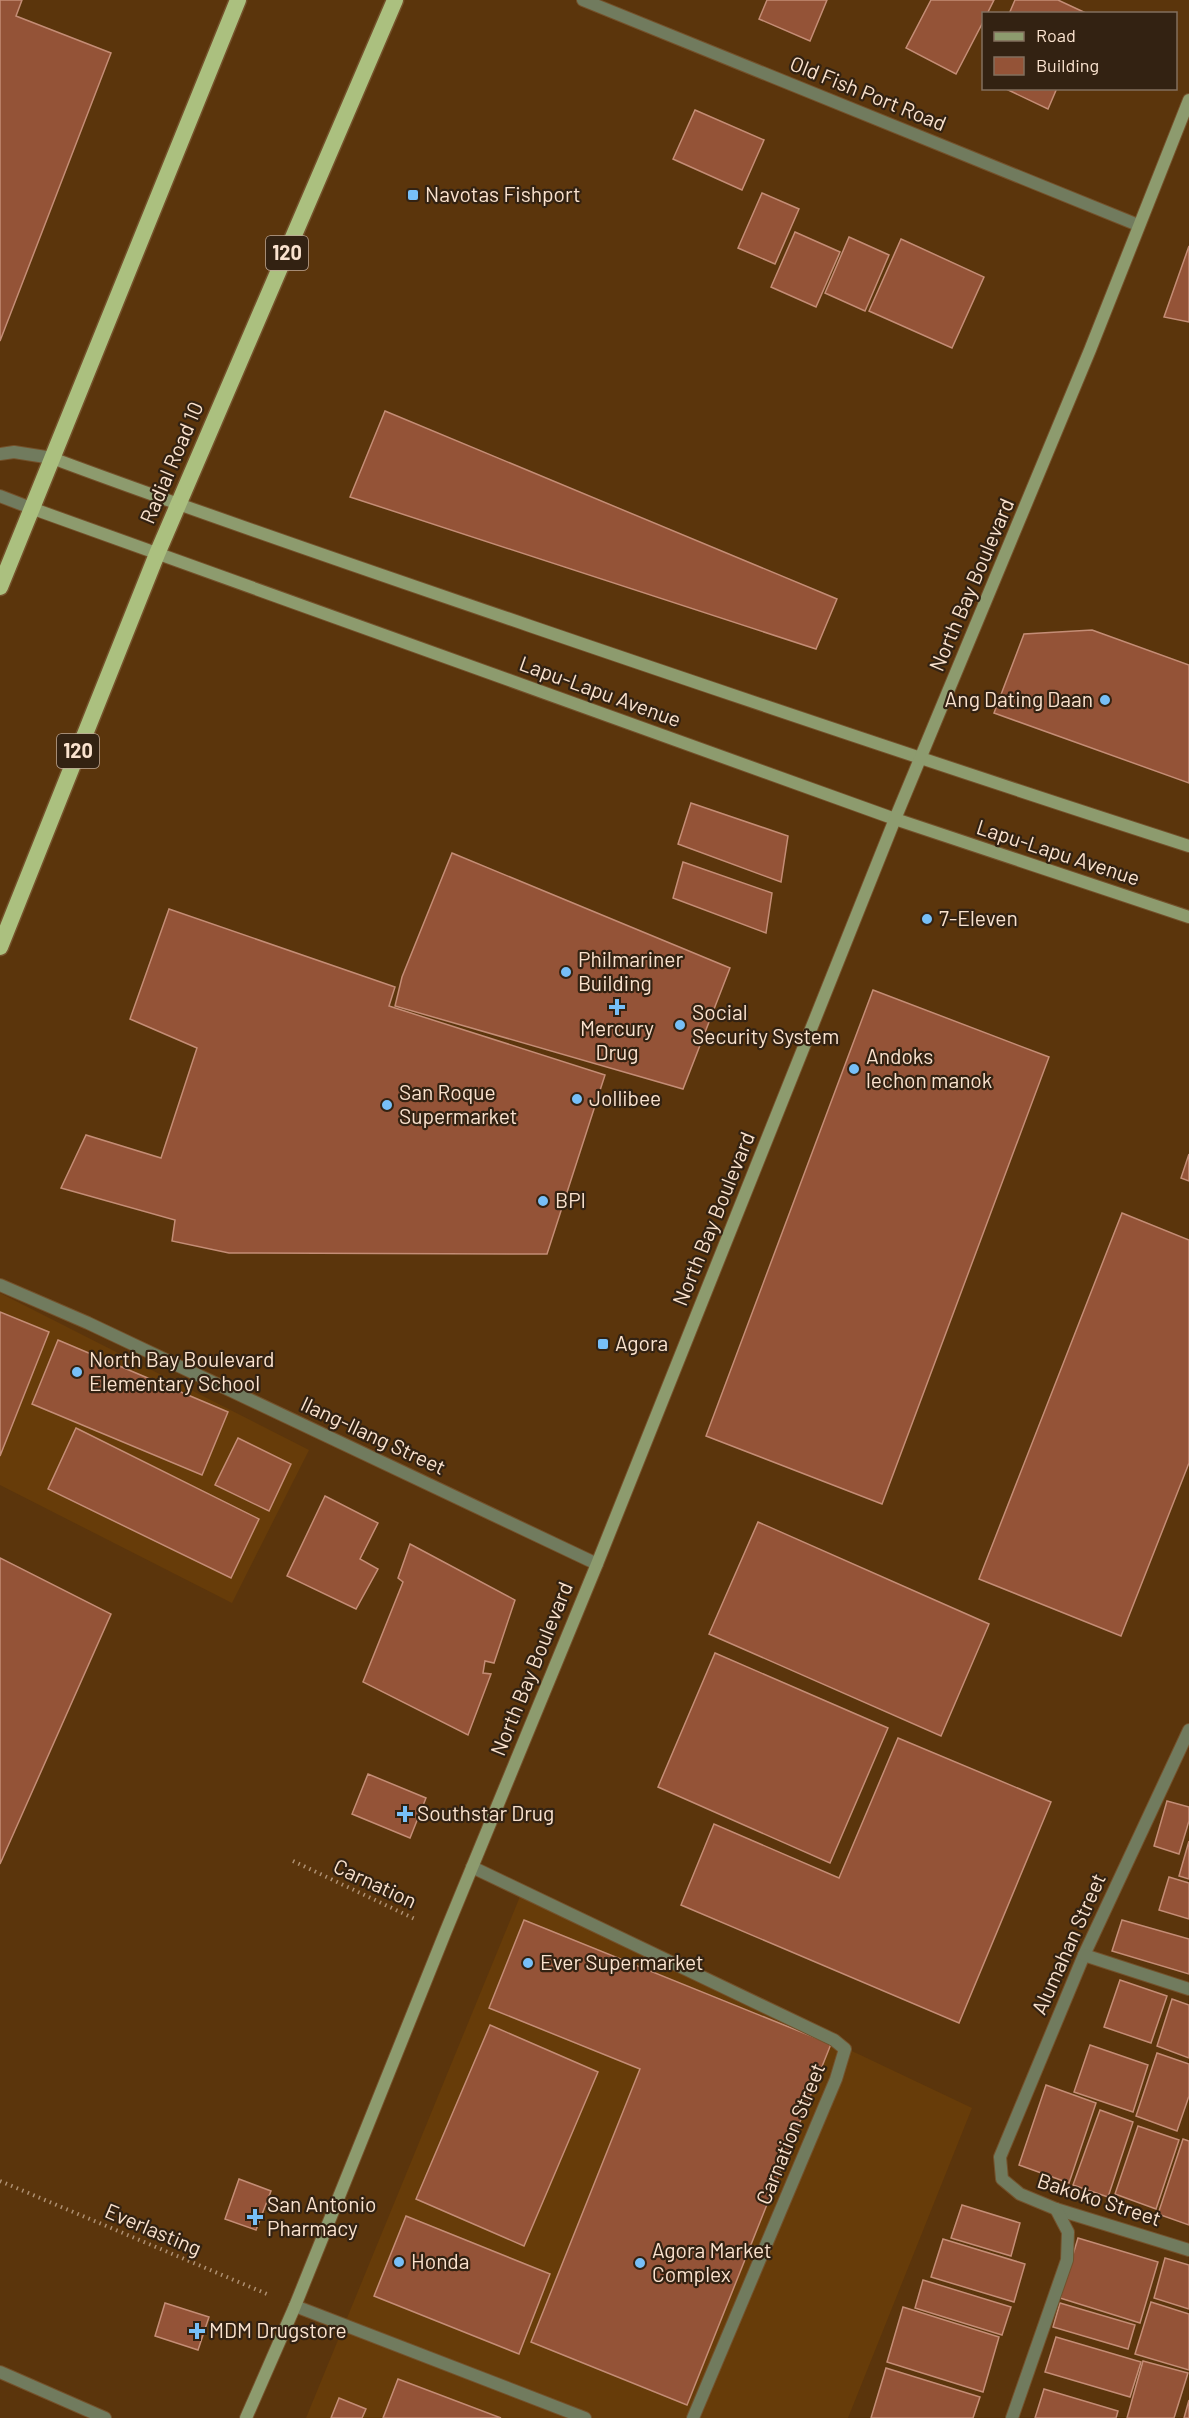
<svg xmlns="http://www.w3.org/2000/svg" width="1189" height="2418" viewBox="0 0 1189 2418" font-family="Barlow,sans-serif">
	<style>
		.built { fill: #673c09 }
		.building { fill: #945337; stroke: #c48d76; stroke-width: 1.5 }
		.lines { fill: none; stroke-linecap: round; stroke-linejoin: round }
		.service-casing { stroke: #74512b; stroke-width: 14 }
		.pedestrian-casing { stroke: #74512b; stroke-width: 14 }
		.minor-casing { stroke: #74512b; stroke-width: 14 }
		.secondary-casing { stroke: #74512b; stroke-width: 14 }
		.trunk-casing { stroke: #74512b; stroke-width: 19 }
		.path { stroke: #ae9072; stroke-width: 4; stroke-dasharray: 1.5 4.5; stroke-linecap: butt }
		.service { stroke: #717b5e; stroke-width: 12 }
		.pedestrian { stroke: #717b5e; stroke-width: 12 }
		.minor { stroke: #717b5e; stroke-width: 12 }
		.secondary { stroke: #8d9b6e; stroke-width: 12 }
		.trunk { stroke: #abc07f; stroke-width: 16 }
		.poi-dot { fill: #77bff7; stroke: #332212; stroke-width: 2 }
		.labels { text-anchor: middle; stroke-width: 4.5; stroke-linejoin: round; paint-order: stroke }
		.shield { fill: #332212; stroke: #bea896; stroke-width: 1.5 }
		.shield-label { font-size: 20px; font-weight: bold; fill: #fae2ce }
		.street-label { font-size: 21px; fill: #fae2ce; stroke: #332212 }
		.poi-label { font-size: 21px; fill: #fae2ce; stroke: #332212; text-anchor: start }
	</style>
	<rect width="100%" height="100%" fill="#5b350c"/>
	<g class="built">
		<path d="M0,1293L309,1450L232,1603L0,1485Z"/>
		<path d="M521,1894L972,2108L848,2418H306Z"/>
	</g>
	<g class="building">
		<path d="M0,0H22L16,16L111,53L0,341Z"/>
		<path d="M767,0H827L810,41L759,19Z"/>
		<path d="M931,0H994L987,14H984V20L956,74L906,48Z"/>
		<path d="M1015,0H1058L1088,14H1009Z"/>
		<path d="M1004,88H1057L1048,109Z"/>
		<path d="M695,110L764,140L742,190L673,159Z"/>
		<path d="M762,193L799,209L775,264L738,248Z"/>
		<path d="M795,232L840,252L816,307L771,287Z"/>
		<path d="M849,237L889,255L865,311L825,293Z"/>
		<path d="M901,239L984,277L952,348L869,311Z"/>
		<path d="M1189,246V322L1164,317Z"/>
		<path d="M385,411L837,599L816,649L350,497Z"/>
		<path d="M1092,630L1189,665V783L994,713L1024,634Z"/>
		<path d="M691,803L788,836L781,882L678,844Z"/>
		<path d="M452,853L730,968L683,1089L395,1006L402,977Z"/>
		<path d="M683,862L772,893L766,933L673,898Z"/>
		<path d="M169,909L395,987L389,1006L605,1075L547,1254L229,1253L172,1241L175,1220L61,1188L86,1135L161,1158L197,1048L130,1019Z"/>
		<path d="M873,990L1049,1057L882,1504L706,1436Z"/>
		<path d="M1189,1154V1181L1181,1178Z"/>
		<path d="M1122,1213L1189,1240V1463L1121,1636L979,1579Z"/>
		<path d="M0,1312L49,1332L0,1456Z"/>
		<path d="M58,1340L228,1412L202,1475L32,1404Z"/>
		<path d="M76,1428L259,1519L231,1578L48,1489Z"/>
		<path d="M238,1438L291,1464L269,1511L215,1485Z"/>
		<path d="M325,1496L378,1523L360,1559L378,1569L356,1609L287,1576Z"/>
		<path d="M758,1522L989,1624L941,1736L709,1634Z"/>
		<path d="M410,1544L515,1600L494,1663L485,1661L483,1673L491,1674L468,1735L363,1682L403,1582L398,1578Z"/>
		<path d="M0,1558L111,1614L0,1864Z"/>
		<path d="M715,1653L888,1728L830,1863L658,1787Z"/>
		<path d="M898,1738L1051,1802L959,2023L681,1905L714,1824L839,1878Z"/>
		<path d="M368,1774L426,1798L410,1838L352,1814Z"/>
		<path d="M1167,1801L1189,1807V1821L1179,1854L1154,1846Z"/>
		<path d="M1189,1841V1879L1179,1876Z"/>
		<path d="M1169,1877L1189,1883V1919L1159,1910Z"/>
		<path d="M524,1920L831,2044L687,2405L531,2342L640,2069L489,2008Z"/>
		<path d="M1122,1920L1189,1939V1974L1112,1951Z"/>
		<path d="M1120,1980L1167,1996L1151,2043L1104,2027Z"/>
		<path d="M1172,1999L1189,2005V2058L1157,2046Z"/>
		<path d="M490,2025L598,2072L524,2246L416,2199Z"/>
		<path d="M1090,2045L1148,2065L1133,2112L1074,2092Z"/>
		<path d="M1157,2053L1189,2064V2096L1177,2131L1136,2116Z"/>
		<path d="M1046,2085L1096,2103L1069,2183L1019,2165Z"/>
		<path d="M1100,2110L1133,2122L1108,2197L1073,2185Z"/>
		<path d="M1138,2126L1179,2140L1156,2209L1115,2194Z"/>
		<path d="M1183,2139L1189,2141V2225L1158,2214Z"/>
		<path d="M239,2179L271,2191L256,2230L225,2219Z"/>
		<path d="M962,2205L1020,2223L1011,2256L951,2238Z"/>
		<path d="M406,2216L550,2274L519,2354L374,2296Z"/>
		<path d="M1078,2238L1158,2262L1140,2323L1060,2298Z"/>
		<path d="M943,2239L1025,2264L1014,2302L931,2277Z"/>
		<path d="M1165,2258L1189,2265V2309L1154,2298Z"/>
		<path d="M923,2280L1011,2307L1002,2335L915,2308Z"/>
		<path d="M1151,2302L1189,2314V2370L1135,2354Z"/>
		<path d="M165,2303L209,2317L198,2350L155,2336Z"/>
		<path d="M1060,2303L1135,2325L1128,2349L1053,2327Z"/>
		<path d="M903,2307L999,2337L983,2392L887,2362Z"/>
		<path d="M1056,2337L1141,2362L1130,2397L1045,2372Z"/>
		<path d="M1143,2361L1188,2373L1174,2418H1127Z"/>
		<path d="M886,2368L980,2397L973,2418H871Z"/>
		<path d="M398,2379L501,2418H383Z"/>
		<path d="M1044,2389L1118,2411L1116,2418H1035Z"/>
		<path d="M339,2398L366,2409L362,2418H331Z"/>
		<path d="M1189,2400V2418H1184Z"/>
	</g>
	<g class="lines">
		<defs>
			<g id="service">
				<path d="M295,2306L585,2418"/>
				<path d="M0,2372L105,2418"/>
			</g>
			<path id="pedestrian" d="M0,1285L88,1323L597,1564"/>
			<g id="minor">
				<path d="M583,0L1138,225"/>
				<path d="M0,454L14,452L52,458"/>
				<path d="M0,496L31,508"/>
				<path d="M1189,1730L1084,1955L1000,2157L1002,2179L1020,2194L1056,2209L1189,2250"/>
				<path d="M472,1867L834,2040L845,2049L836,2079L693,2418"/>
				<path d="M1084,1955L1189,1989"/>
				<path d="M1012,2418L1067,2260L1068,2232L1056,2209"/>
			</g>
			<g id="secondary">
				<path d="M52,458C210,517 370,571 530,626C749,701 969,775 1189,846"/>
				<path d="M31,508L895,819L1189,917"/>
				<path d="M246,2418L295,2306L445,1933L597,1564L895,819L1090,350L1189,100"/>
			</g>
			<g id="trunk">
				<path d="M0,587L238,0"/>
				<path d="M0,947L157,554L395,0"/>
			</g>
		</defs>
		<use href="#service" class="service-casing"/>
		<use href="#pedestrian" class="pedestrian-casing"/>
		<use href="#minor" class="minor-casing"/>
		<use href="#secondary" class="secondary-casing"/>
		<use href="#trunk" class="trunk-casing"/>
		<g class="path">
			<path d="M293,1861L417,1920"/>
			<path d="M0,2181L267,2294"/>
		</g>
		<use href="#service" class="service"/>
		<use href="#pedestrian" class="pedestrian"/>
		<use href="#minor" class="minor"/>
		<use href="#secondary" class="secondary"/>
		<use href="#trunk" class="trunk"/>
	</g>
	<g class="poi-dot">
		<rect x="407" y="189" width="12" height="12" rx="3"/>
		<circle cx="1105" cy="700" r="6"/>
		<circle cx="927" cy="919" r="6"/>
		<circle cx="566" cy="972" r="6"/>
		<path d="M614 998h6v6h6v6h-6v6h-6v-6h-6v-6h6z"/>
		<circle cx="680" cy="1025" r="6"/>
		<circle cx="854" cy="1069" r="6"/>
		<circle cx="577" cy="1099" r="6"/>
		<circle cx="387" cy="1105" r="6"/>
		<circle cx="543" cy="1201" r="6"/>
		<rect x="597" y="1338" width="12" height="12" rx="3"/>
		<circle cx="77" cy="1372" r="6"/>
		<path d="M402 1805h6v6h6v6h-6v6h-6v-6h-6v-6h6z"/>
		<circle cx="528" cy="1963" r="6"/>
		<path d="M252 2208h6v6h6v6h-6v6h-6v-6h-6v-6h6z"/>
		<circle cx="399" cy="2262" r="6"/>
		<circle cx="640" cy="2263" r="6"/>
		<path d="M194 2322h6v6h6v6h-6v6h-6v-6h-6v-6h6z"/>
	</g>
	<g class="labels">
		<g class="shield">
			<rect x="266" y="236" width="42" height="34" rx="4.5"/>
			<rect x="57" y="734" width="42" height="34" rx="4.5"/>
		</g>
		<g class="shield-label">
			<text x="287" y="260">120</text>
			<text x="78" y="758">120</text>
		</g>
		<g class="street-label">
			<text transform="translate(868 94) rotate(22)" y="7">Old Fish Port Road</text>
			<text transform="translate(172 463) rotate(-67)" y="7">Radial Road 10</text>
			<text transform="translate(972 585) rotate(-67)" y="7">North Bay Boulevard</text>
			<text transform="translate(600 692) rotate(20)" y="7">Lapu-Lapu Avenue</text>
			<text transform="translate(1058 853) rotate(18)" y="7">Lapu-Lapu Avenue</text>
			<text transform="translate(714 1219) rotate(-68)" y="7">North Bay Boulevard</text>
			<text transform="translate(373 1436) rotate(25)" y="7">Ilang-Ilang Street</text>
			<text transform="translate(532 1669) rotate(-68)" y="7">North Bay Boulevard</text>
			<text transform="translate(375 1884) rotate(25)" y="7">Carnation</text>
			<text transform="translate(1069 1944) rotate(-66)" y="7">Alumahan Street</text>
			<text transform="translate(791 2134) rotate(-68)" y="7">Carnation Street</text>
			<text transform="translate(1099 2200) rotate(18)" y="7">Bakoko Street</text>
			<text transform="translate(153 2230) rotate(23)" y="7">Everlasting</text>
		</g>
		<g class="poi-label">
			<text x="425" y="202">Navotas Fishport</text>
			<text x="1093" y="707" text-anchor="end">Ang Dating Daan</text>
			<text x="939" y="926">7-Eleven</text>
			<text x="578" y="967">Philmariner<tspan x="578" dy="24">Building</tspan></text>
			<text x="692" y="1020">Social<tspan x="692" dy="24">Security System</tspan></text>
			<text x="617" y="1036" text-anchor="middle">Mercury<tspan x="617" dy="24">Drug</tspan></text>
			<text x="866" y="1064">Andoks<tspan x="866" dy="24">lechon manok</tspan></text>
			<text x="399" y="1100">San Roque<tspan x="399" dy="24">Supermarket</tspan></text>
			<text x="589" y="1106">Jollibee</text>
			<text x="555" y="1208">BPI</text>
			<text x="615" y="1351">Agora</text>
			<text x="89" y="1367">North Bay Boulevard<tspan x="89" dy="24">Elementary School</tspan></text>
			<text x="417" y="1821">Southstar Drug</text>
			<text x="540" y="1970">Ever Supermarket</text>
			<text x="267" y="2212">San Antonio<tspan x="267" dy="24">Pharmacy</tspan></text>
			<text x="652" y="2258">Agora Market<tspan x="652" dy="24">Complex</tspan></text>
			<text x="411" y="2269">Honda</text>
			<text x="209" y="2338">MDM Drugstore</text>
		</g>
	</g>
	<rect x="982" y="12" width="195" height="78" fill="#332212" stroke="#836f5d" stroke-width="1.5"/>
	<rect x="994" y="32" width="30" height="9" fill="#8d9b6e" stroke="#836f5d" stroke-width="1.5"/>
	<text x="1036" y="42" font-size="18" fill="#fae2ce">Road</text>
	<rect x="994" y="57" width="30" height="18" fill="#945337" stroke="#836f5d" stroke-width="1.5"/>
	<text x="1036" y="72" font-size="18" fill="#fae2ce">Building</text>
</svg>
